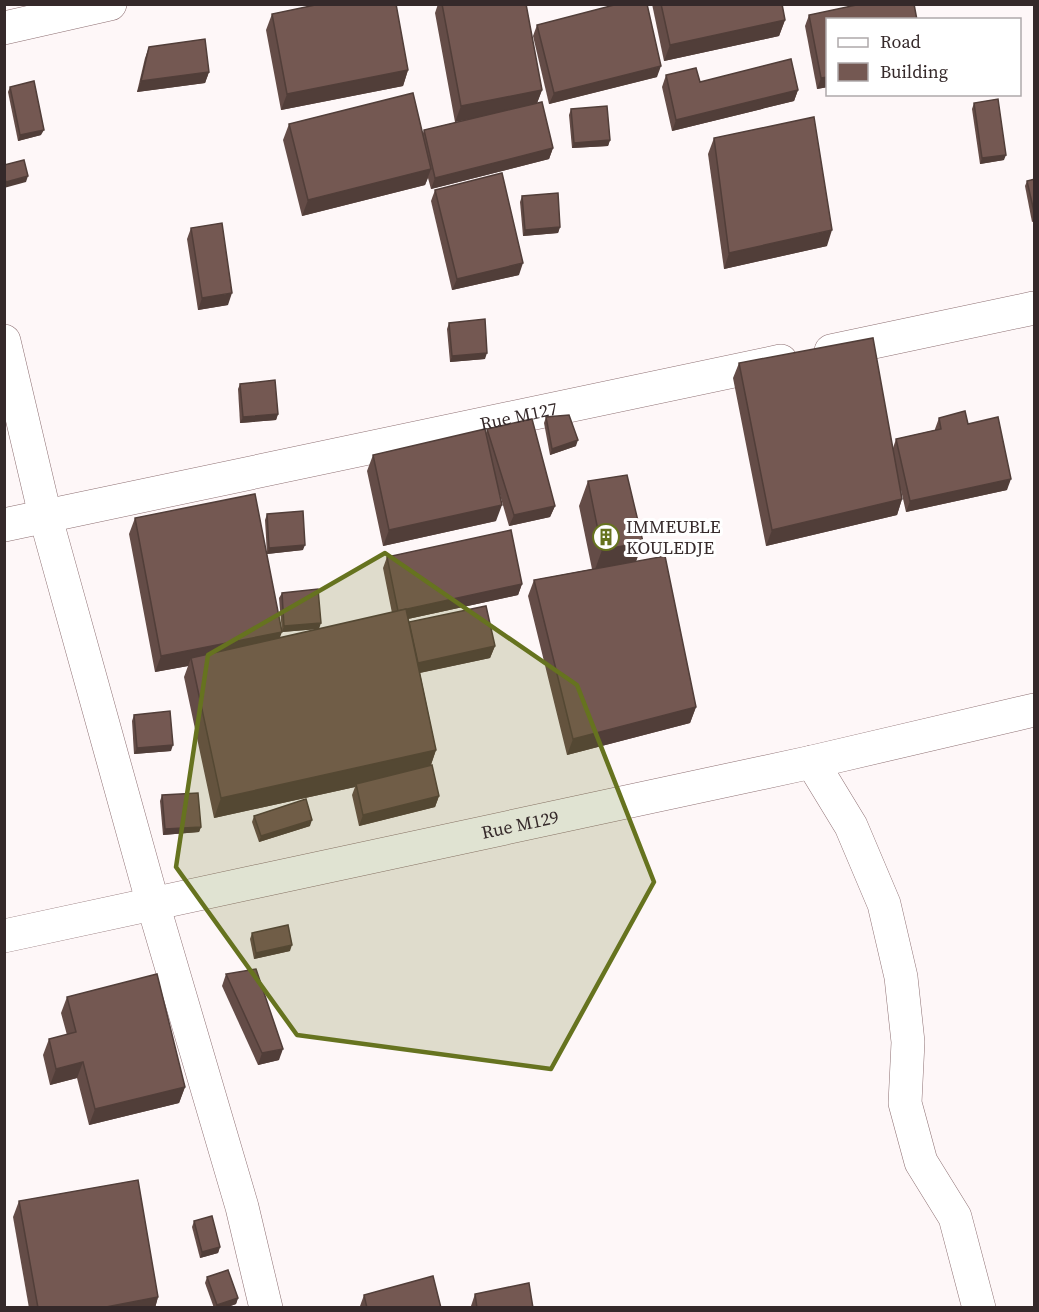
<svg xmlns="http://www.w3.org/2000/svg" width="1039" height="1312" viewBox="0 0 1039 1312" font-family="'Source Serif 4',serif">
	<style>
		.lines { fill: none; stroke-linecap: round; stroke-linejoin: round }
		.street-casing { stroke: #8e7073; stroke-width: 34 }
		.street { stroke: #fff; stroke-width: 33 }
		.wall { fill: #644c47 }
		.shaded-wall { fill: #513e39 }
		.building { fill: #745852; stroke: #513e39; stroke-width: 1.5 }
		.marked { fill: #66731f; fill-opacity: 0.2; stroke: #66731f; stroke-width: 4.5; stroke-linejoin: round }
		.labels { text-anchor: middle; stroke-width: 6; stroke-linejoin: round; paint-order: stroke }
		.street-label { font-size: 18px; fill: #35292a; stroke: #fff }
		.poi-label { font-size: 18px; fill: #35292a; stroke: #fff; text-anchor: start }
	</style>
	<rect width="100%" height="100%" fill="#fef7f8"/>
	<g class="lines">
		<defs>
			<g id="street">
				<path d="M4,28L110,4"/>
				<path d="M4,341L45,515L153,904L242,1207L266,1308"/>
				<path d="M831,351L1034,308"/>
				<path id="s1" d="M4,525L781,361"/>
				<path d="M812,762L851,826L884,904L901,977L908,1042L905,1103L921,1162L955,1217L979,1308"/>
				<path id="s2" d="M4,936L812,762L1034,710"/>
			</g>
		</defs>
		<use href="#street" class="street-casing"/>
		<use href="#street" class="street"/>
	</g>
	<g class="wall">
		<path d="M438,4H526L542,90L537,103L553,148L549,159L431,189L428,178L425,185L302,216L283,140L289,124L423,133L424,130L478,117L455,122L435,13Z"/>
		<path d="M652,4H782L785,20L779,36L664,61Z"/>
		<path d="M272,14L408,70L403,86L281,110L266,30Z"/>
		<path d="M809,15L828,87L817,89L805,26Z"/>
		<path d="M537,25L657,77L549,104L533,36Z"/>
		<path d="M149,47L209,72L205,83L137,92L145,58Z"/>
		<path d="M666,75L700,82L798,90L794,101L672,131L662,87Z"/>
		<path d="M10,87L41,135L18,141L8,92Z"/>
		<path d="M974,103L1004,160L980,164L972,109Z"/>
		<path d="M571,109L610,140L608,146L572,148L569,115Z"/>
		<path d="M714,138L827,246L724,269L708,154Z"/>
		<path d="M1035,179V221L1032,222L1025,186L1027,181Z"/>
		<path d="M435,190L519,275L452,290L431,201Z"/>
		<path d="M522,196L560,227L558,233L523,236L520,202Z"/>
		<path d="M191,228L228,305L198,310L187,239Z"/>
		<path d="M449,323L485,359L450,362L447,329Z"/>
		<path d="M739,363L893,448L896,439L935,430V429L939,418L968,424L1007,490L906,512L901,490L902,499L897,515L766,546L733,378Z"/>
		<path d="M240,384L278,414L276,420L240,423L238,389Z"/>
		<path d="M546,417L576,446L550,455L544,423Z"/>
		<path d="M487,429L555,506L550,517L509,526L498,488L496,521L383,546L367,471L373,455L486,433Z"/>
		<path d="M588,481L643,542L636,561L696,707L690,723L567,755L528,596L534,580L592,569L579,506Z"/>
		<path d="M267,514L303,550L267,554L280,638L317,629L282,632L279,598L282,593L319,629L392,613L383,568L387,557L522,584L518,595L408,619L409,623L495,646L490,658L420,673L436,750L431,765L439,796L435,807L359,826L352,795L355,787L214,818L184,677L188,666L155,672L129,534L135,518L267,554L265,520Z"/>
		<path d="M134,715L171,751L134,754L132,721Z"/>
		<path d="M162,795L201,827L199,832L163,835L160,801Z"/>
		<path d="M254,816L310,826L259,842L252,822Z"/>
		<path d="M252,933L290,951L254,959L250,939Z"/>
		<path d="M226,974L279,1060L258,1065L222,986Z"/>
		<path d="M67,997L185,1087L179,1103L89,1125L77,1078L50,1085L43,1055L49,1039L67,1035L61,1013Z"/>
		<path d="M19,1201L158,1297L155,1308H29L13,1217Z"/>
		<path d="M194,1221L220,1247L218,1253L200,1258L192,1227Z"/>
		<path d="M207,1277L238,1298L236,1304L225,1308H214L205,1283Z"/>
		<path d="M475,1294L533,1308H471V1306Z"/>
		<path d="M364,1295L441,1308H360V1306Z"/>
	</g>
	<g class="shaded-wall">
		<path d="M785,20L779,36L664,61L670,45Z"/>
		<path d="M661,66L657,77L549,104L554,93Z"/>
		<path d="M408,70L403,86L281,110L287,94Z"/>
		<path d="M209,72L205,83L137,92L141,81Z"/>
		<path d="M828,77V87L817,89L821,78Z"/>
		<path d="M542,90L536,106L455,122L461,106Z"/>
		<path d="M798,90L794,101L672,131L676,120Z"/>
		<path d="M44,130L41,135L18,141L20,135Z"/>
		<path d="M610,140L608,146L572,148L574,143Z"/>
		<path d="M553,148L549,159L431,189L435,178Z"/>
		<path d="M1006,155L1004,160L980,164L982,158Z"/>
		<path d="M431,169L425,185L302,216L308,200Z"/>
		<path d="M28,176L26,182L4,188L6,182Z"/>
		<path d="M560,227L558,233L523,236L525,230Z"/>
		<path d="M832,230L827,246L724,269L729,253Z"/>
		<path d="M523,263L519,275L452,290L457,279Z"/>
		<path d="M232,293L228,305L198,310L202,298Z"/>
		<path d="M487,353L485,359L450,362L452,356Z"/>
		<path d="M278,414L276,420L240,423L243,417Z"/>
		<path d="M578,440L576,446L550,455L552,449Z"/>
		<path d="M1011,479L1007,490L906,512L910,501Z"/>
		<path d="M902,499L897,515L766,546L772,530Z"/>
		<path d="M502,505L496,521L383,546L389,530Z"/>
		<path d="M555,506L550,517L509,526L514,515Z"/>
		<path d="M643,542L634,567L593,575L602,550Z"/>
		<path d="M305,545L303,550L267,554L269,548Z"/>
		<path d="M522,584L518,595L394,622L398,611Z"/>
		<path d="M321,623L319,629L282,632L284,626Z"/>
		<path d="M282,632L276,648L191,658L188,666L155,672L161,656Z"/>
		<path d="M495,646L490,658L414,674L418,663Z"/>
		<path d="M696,707L690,723L567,755L573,739Z"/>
		<path d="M173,745L171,751L134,754L137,748Z"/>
		<path d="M436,750L429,770L356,784L355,787L214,818L221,798Z"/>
		<path d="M439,796L435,807L359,826L363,815Z"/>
		<path d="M312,820L310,826L259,842L261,836Z"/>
		<path d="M201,827L199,832L163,835L165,829Z"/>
		<path d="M292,945L290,951L254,959L256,953Z"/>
		<path d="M283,1049L279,1060L258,1065L262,1053Z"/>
		<path d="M83,1062L77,1078L50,1085L56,1069Z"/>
		<path d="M185,1087L179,1103L89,1125L95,1109Z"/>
		<path d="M220,1247L218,1253L200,1258L202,1252Z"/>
		<path d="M158,1297L155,1308H101Z"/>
		<path d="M238,1298L236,1304L225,1308H216L217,1305Z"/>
	</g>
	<g class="building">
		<path d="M320,4H396L408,70L287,94L272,14Z"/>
		<path d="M442,4H526L542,90L461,106Z"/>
		<path d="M618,4H647L661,66L554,93L537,25Z"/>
		<path d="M661,4H782L785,20L670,45Z"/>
		<path d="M861,4H914L917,20H828V77L821,78L809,15Z"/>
		<path d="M205,39L209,72L141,81L149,47Z"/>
		<path d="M791,59L798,90L676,120L666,75L696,68L700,82Z"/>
		<path d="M34,81L44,130L20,135L10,87Z"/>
		<path d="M413,93L431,169L308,200L289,124Z"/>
		<path d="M998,99L1006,155L982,158L974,103Z"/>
		<path d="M542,102L553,148L435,178L424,130Z"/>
		<path d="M607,106L610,140L574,143L571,109Z"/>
		<path d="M814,117L832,230L729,253L714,138Z"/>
		<path d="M24,160L28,176L6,182L4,176V165Z"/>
		<path d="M502,173L523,263L457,279L435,190Z"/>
		<path d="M1035,179V216L1027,181Z"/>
		<path d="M558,193L560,227L525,230L522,196Z"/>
		<path d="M222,223L232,293L202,298L191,228Z"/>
		<path d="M485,319L487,353L452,356L449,323Z"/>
		<path d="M873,338L902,499L772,530L739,363Z"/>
		<path d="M275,380L278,414L243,417L240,384Z"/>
		<path d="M965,411L968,424L998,417L1011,479L910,501L896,439L941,429L939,418Z"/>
		<path d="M569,415L578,440L552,449L546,417Z"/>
		<path d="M532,419L555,506L514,515L487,429Z"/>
		<path d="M485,429L502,505L389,530L373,455Z"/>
		<path d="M627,475L643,542L602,550L588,481Z"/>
		<path d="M255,494L282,632L161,656L135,518Z"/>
		<path d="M303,511L305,545L269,548L267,514Z"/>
		<path d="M511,530L522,584L398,611L387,557Z"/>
		<path d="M665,556L696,707L573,739L534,580Z"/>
		<path d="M318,589L321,623L284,626L282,593Z"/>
		<path d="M486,606L495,646L418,663L409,622Z"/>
		<path d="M406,609L436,750L221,798L191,658Z"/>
		<path d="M170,711L173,745L137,748L134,715Z"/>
		<path d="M432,765L439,796L363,815L356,784Z"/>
		<path d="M198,793L201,827L165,829L162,795Z"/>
		<path d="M306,799L312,820L261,836L254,816Z"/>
		<path d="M288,925L292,945L256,953L252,933Z"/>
		<path d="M256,969L283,1049L262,1053L226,974Z"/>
		<path d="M157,974L185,1087L95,1109L83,1062L56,1069L49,1039L76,1032L67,997Z"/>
		<path d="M138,1180L158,1297L101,1308H38L19,1201Z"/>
		<path d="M212,1216L220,1247L202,1252L194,1221Z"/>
		<path d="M228,1270L238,1298L217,1305L207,1277Z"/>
		<path d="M433,1276L441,1308H367L364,1295Z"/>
		<path d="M529,1283L533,1308H477L475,1294Z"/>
	</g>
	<path class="marked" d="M385,553L577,685L654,882L551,1069L297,1035L176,867L208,655Z"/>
	<defs>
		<symbol id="building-ring" viewBox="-11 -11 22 22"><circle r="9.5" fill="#fff" stroke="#66731f" stroke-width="1.5"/><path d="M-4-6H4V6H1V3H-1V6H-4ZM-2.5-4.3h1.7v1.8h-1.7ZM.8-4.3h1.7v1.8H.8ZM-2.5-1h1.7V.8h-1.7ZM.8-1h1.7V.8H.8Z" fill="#66731f"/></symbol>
	</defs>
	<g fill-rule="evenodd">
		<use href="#building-ring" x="591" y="522" width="30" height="30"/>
	</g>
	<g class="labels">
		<g class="street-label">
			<text dy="6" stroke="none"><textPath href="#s1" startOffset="526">Rue M127</textPath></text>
			<text dy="6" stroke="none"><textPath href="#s2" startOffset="528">Rue M129</textPath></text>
		</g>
		<g class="poi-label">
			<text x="626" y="533">IMMEUBLE<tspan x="626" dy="21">KOULEDJE</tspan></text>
		</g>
	</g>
	<rect width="1039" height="1312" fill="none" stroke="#35292a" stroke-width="12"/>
	<rect x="826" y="18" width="195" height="78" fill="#ffffff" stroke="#aea9aa" stroke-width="1.5"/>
	<rect x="838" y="38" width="30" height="9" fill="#ffffff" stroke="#aea9aa" stroke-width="1.5"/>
	<text x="880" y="48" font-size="18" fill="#35292a">Road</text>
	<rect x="838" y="63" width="30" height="18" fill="#745852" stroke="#aea9aa" stroke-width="1.5"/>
	<text x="880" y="78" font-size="18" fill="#35292a">Building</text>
</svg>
